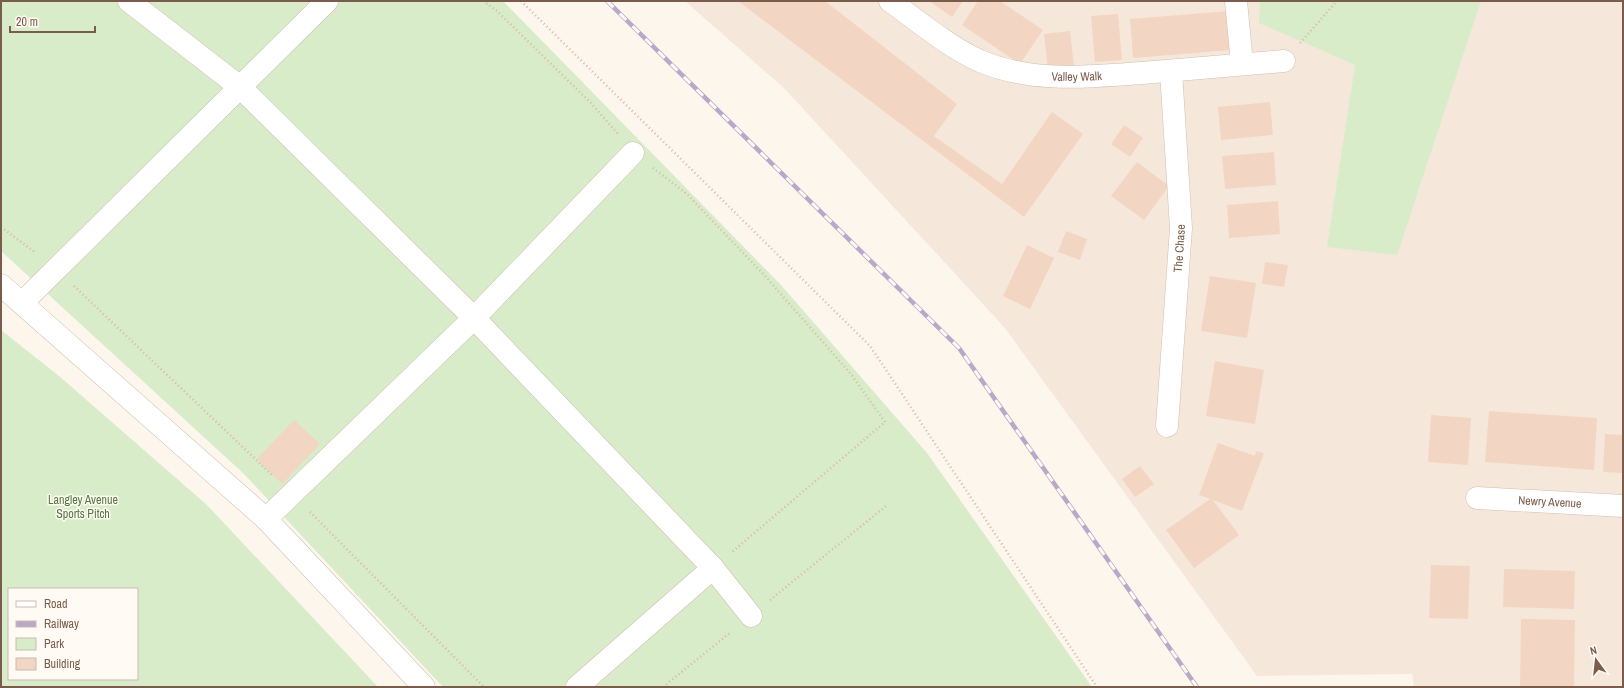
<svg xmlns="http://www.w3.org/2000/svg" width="1624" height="688" viewBox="0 0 1624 688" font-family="'Archivo Narrow',sans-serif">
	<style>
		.residential { fill: #f5e8da }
		.green { fill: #d8ecc9; fill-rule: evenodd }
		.building { fill: #f3d5c3 }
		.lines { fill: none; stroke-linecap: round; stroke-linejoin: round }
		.minor-casing { stroke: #d1beb0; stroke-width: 23 }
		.path { stroke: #d9b8a5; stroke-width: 2.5; stroke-dasharray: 1 3; stroke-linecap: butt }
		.minor { stroke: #fff; stroke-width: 22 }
		.rail-casing { stroke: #b9a8c9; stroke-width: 4.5 }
		.rail { stroke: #fffaf3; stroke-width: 3; stroke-dasharray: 9; stroke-linecap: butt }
		.labels { text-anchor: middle; stroke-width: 3; stroke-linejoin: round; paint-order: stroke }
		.street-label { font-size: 12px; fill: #7a5c4d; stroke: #fffaf3 }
		.park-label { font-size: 12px; fill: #537a41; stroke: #fffaf3 }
	</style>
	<rect width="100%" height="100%" fill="#fdf6ec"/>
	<path class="residential" d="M685,1H1623V687H1414L1412,674L1257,676L1005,328L784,88Z"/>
	<g class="green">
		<path d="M1,1H503L781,285L927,453L1092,687H443L244,474L1,251Z"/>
		<path d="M1260,1H1481L1397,255L1327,247L1355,65L1259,23Z"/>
		<path d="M1,330L59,376L207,505L378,687H1ZM9,589H137V679H9Z"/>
	</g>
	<g class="building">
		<path d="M738,1H825L957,104L934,136L1002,184L1052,112L1083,134L1024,217Z"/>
		<path d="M929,1H963L952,17Z"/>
		<path d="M978,1H1000L1043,30L1020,64L962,25Z"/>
		<path d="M1229,11L1232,50L1133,58L1130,19Z"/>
		<path d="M1118,14L1122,60L1095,62L1091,16Z"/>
		<path d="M1070,31L1074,67L1048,70L1044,34Z"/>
		<path d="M1270,102L1273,135L1221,140L1218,107Z"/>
		<path d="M1124,125L1143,138L1130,157L1111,144Z"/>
		<path d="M1274,152L1276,185L1225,189L1222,156Z"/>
		<path d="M1137,162L1169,186L1144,220L1111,196Z"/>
		<path d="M1278,201L1280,234L1229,238L1227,205Z"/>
		<path d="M1066,231L1087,239L1080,260L1058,252Z"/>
		<path d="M1027,245L1054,258L1030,309L1003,296Z"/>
		<path d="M1265,262L1288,265L1284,287L1262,284Z"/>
		<path d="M1210,276L1256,283L1247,338L1201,331Z"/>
		<path d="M1215,361L1264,370L1255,424L1206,416Z"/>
		<path d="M1489,411L1597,418L1594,470L1485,462Z"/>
		<path d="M1431,415L1471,418L1468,465L1428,462Z"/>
		<path d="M294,420L320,444L282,484L257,459Z"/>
		<path d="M1605,434L1623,435V473L1603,472Z"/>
		<path d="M1218,443L1255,456L1256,451L1264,453L1242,511L1213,500L1239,535L1194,568L1166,530L1210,499L1199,495Z"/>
		<path d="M1140,466L1154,484L1135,497L1122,479Z"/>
		<path d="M1431,565L1470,566L1468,619L1429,618Z"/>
		<path d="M1504,569L1575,571L1574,609L1503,607Z"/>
		<path d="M1521,619L1575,620L1574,687H1520Z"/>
	</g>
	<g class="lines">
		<defs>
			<g id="minor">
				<path d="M129,1L240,87L474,318L633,153"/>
				<path id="s1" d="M890,1C918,21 949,47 980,61C1032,83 1088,77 1142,73C1190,69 1237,65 1284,61"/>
				<path d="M1236,1L1242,64"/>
				<path d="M1,285L266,519L424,687"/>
				<path d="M22,303L327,1"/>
				<path id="s2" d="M1167,426L1181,228L1171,71"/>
				<path id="s3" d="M1477,498L1623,506"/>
				<path d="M266,519L474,318L713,568L577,687"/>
				<path d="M713,568L751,616"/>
			</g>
		</defs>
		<use href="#minor" class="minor-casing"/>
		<g class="path">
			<path d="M483,1L497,11L590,102L618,134"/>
			<path d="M521,1L870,346L1097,687"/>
			<path d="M1300,43L1337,1"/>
			<path d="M653,168L687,194L765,276L851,374L885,422L732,552"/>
			<path d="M1,227L36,253"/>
			<path d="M74,286L273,476"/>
			<path d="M310,512L484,687"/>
			<path d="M770,600L886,506"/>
			<path d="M663,687L731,632"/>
		</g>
		<use href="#minor" class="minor"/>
		<defs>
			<path id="rail" d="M607,1L959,348L1197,687"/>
		</defs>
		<use href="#rail" class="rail-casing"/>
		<use href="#rail" class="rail"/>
	</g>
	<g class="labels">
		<g class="street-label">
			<text dy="4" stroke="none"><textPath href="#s1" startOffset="207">Valley Walk</textPath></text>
			<text dy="4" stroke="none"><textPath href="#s2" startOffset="178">The Chase</textPath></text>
			<text dy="4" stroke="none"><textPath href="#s3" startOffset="73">Newry Avenue</textPath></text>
		</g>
		<g class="park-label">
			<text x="83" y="504">Langley Avenue<tspan x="83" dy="14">Sports Pitch</tspan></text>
		</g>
	</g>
	<rect width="1624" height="688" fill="none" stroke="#7a5c4d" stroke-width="4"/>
	<rect x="8" y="588" width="130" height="92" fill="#fffaf3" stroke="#cabbb1"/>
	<rect x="16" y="601" width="20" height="6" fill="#ffffff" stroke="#cabbb1"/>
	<text x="44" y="608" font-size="12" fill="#7a5c4d">Road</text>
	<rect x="16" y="621" width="20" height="6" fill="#b9a8c9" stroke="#cabbb1"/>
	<text x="44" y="628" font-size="12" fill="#7a5c4d">Railway</text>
	<rect x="16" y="638" width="20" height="12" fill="#d8ecc9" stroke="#cabbb1"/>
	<text x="44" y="648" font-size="12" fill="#7a5c4d">Park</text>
	<rect x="16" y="658" width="20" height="12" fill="#f3d5c3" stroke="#cabbb1"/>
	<text x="44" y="668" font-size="12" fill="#7a5c4d">Building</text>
	<g transform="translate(1596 660) rotate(345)" stroke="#fffaf3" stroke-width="3" paint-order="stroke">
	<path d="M0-3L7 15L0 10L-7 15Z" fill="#7a5c4d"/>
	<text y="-6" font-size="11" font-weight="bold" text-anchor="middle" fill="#7a5c4d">N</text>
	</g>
	<path d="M10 26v6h85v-6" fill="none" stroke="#7a5c4d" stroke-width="2"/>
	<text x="16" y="26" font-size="12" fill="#7a5c4d" stroke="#fffaf3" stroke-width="3" paint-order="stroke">20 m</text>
</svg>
